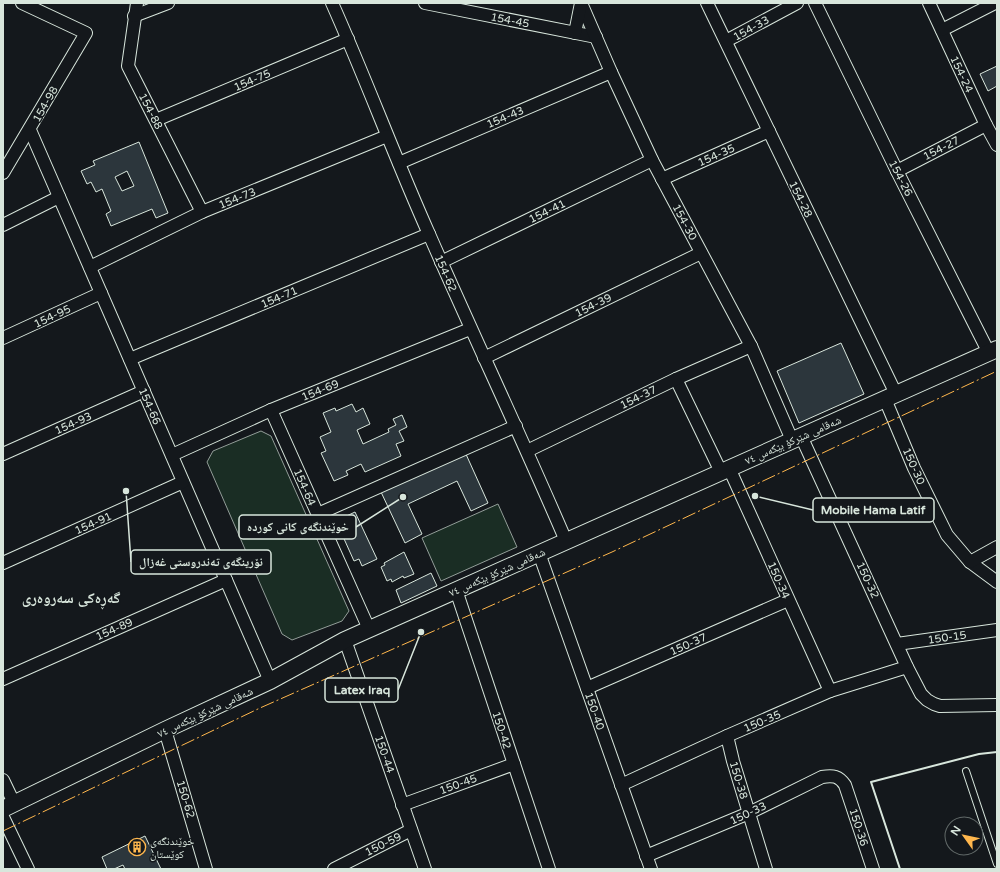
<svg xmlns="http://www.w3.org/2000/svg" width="1000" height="872" viewBox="0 0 1000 872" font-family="'Varela Round','Noto Naskh Arabic',sans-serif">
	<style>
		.green { fill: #1a2d24; stroke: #939e99 }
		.building { fill: #2c363c; stroke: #d8e6dc; fill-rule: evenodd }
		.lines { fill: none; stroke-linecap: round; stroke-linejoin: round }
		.service-casing { stroke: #d8e6dc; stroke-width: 8 }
		.minor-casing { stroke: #d8e6dc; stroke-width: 14 }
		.tertiary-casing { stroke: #d8e6dc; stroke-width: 18 }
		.service { stroke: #14181c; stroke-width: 6 }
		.minor { stroke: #14181c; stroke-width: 12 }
		.tertiary { stroke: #14181c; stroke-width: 16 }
		.wall { stroke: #d8e6dc; stroke-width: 2 }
		.power { stroke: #ffb74d; stroke-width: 1; stroke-dasharray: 14 3 2 3; stroke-linecap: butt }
		.labels { text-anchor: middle; stroke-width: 3; stroke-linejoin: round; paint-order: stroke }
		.street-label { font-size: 11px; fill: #d8e6dc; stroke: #14181c }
		.poi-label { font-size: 11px; fill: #d8e6dc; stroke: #14181c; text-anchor: start }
		.district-label { font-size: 15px; font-weight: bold; fill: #d8e6dc; stroke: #14181c }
		.leader { fill: none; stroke: #d8e6dc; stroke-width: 1.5 }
		.callout-dot { fill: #d8e6dc; stroke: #14181c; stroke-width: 1.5 }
		.callout { fill: #14181c; stroke: #d8e6dc; stroke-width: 1.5 }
		.callout-label { font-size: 12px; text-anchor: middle; font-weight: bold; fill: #d8e6dc }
	</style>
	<rect width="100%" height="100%" fill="#14181c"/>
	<g class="green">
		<path d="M261,431L271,436L349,611L342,621L292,640L282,634L207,462L213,451Z"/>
		<path d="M498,504L517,547L441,581L422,538Z"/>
	</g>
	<g class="building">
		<path d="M997,66V86L988,91L980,74Z"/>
		<path d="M139,142L168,213L156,218L152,209L111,226L106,214L111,211L102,189L96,192L91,182L87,184L81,171L95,165L93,161ZM127,171L134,186L122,191L115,177Z"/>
		<path d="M841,343L864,394L799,423L777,371Z"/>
		<path d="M352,404L356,412L363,408L370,424L357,430L363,444L389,432L388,429L396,425L393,419L402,415L407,427L399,431L404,441L396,444L401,456L365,472L361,464L346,471L348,475L334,481L321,453L326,451L320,437L331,432L323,413L335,408L336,411Z"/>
		<path d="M465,452L488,503L471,511L457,481L408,504L422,534L405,543L381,492Z"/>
		<path d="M355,512L377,559L362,566L359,559L354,561L336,521Z"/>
		<path d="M404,552L414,574L404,578L403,576L392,582L391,579L387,581L381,567L385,565L384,563Z"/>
		<path d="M431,573L437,586L401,603L396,590Z"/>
		<path d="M145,836L161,869H125L123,865L114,869H107L102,857Z"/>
	</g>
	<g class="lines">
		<defs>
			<path id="service" d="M966,771L997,864"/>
			<g id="minor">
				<path d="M137,3L128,66L202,212"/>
				<path d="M332,3C366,79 395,158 429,234C474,337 522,438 566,541"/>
				<path d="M425,3L596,37"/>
				<path d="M581,3L611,72L652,160L751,346L792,440"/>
				<path d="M707,3L896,394"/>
				<path d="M815,3L897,171L989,353"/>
				<path d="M929,3L986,125L997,145"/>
				<path d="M134,16L168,3"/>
				<path d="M942,30L995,3"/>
				<path d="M575,33L581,3"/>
				<path d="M726,41L797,3"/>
				<path d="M156,120L348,39"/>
				<path d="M30,130L270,681"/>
				<path d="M399,163L611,72"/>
				<path d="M897,171L986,125"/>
				<path d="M3,173L86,33L22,3"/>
				<path d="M662,179L769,131"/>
				<path d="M3,225L59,197"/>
				<path d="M441,262L652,160"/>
				<path d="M90,267L202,212L387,136"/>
				<path d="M3,338L101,293"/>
				<path d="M484,358L701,253"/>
				<path d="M130,359L429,234"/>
				<path d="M676,379L721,472"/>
				<path d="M885,399L914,468L947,535L970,562L997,582"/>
				<path d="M271,410L369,629"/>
				<path d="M801,436L907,667L921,694L927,700L934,704L940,706L997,705"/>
				<path d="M527,451L676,379L751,346"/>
				<path d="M3,454L144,391"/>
				<path d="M172,455L271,410L470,329"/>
				<path d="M729,468L830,691"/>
				<path d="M318,514L516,426"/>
				<path d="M539,553L651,869"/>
				<path d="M970,562L997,547"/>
				<path d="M3,563L183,482"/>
				<path d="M456,590L549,869"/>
				<path d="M345,640L425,869"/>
				<path d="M897,644L997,630"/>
				<path d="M3,679L226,580"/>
				<path d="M587,688L788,600"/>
				<path d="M165,730L206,869"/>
				<path d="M727,736L733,761L766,869"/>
				<path d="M3,780L14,803"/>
				<path d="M621,785L727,736L830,691L907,667"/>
				<path d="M402,805L514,764"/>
				<path d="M3,817L28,869"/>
				<path d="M646,856L749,813L822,777C833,775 839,776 845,785L873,869"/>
				<path d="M334,869L411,830"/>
			</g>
			<path id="tertiary" d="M3,809L165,730L270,681L345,640L997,349"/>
		</defs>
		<use href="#service" class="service-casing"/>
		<use href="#minor" class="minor-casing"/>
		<use href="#tertiary" class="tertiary-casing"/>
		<use href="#service" class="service"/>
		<use href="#minor" class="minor"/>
		<use href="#tertiary" class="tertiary"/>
		<path class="wall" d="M900,869L871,782L979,754L997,752"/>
		<path class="power" d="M3,831L260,708L612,552L997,371"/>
	</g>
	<defs>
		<symbol id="building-ring" viewBox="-11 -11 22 22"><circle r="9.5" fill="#14181c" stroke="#ffb74d" stroke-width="1.5"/><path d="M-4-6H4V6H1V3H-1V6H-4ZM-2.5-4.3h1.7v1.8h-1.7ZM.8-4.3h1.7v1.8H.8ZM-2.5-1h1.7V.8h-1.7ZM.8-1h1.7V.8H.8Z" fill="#ffb74d"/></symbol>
	</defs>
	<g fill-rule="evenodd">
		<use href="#building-ring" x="127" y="837" width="20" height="20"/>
	</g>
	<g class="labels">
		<g class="street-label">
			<text transform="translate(510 20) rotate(11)" y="4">154-45</text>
			<text transform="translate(751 28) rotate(-29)" y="4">154-33</text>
			<text transform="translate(962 74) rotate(65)" y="4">154-24</text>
			<text transform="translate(252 80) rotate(-23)" y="4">154-75</text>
			<text transform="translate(45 104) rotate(-60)" y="4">154-98</text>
			<text transform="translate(151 111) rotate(63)" y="4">154-88</text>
			<text transform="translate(505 117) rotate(-23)" y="4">154-43</text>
			<text transform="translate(941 148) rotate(-27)" y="4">154-27</text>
			<text transform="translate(716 155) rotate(-24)" y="4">154-35</text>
			<text transform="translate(901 178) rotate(63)" y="4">154-26</text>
			<text transform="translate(237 198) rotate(-22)" y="4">154-73</text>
			<text transform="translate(801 199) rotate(64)" y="4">154-28</text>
			<text transform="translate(547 211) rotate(-26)" y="4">154-41</text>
			<text transform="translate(685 222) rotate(62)" y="4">154-30</text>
			<text transform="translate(446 273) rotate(66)" y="4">154-62</text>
			<text transform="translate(279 297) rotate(-23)" y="4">154-71</text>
			<text transform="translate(593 305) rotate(-26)" y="4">154-39</text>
			<text transform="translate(52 316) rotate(-25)" y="4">154-95</text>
			<text transform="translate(320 390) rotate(-22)" y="4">154-69</text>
			<text transform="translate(638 397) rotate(-26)" y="4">154-37</text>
			<text transform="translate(150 406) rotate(66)" y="4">154-66</text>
			<text transform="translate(73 423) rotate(-24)" y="4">154-93</text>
			<text transform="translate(793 440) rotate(-24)" y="4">شەقامی شێرکۆ بێکەس ٧٤</text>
			<text transform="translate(914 466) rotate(66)" y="4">150-30</text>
			<text transform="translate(305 487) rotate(66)" y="4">154-64</text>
			<text transform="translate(93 523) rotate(-24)" y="4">154-91</text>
			<text transform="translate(497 572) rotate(-24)" y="4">شەقامی شێرکۆ بێکەس ٧٤</text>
			<text transform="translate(779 580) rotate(66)" y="4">150-34</text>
			<text transform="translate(868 580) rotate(65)" y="4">150-32</text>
			<text transform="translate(114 629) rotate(-24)" y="4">154-89</text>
			<text transform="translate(947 637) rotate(-8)" y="4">150-15</text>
			<text transform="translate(688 644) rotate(-24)" y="4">150-37</text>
			<text transform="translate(595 711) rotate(71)" y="4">150-40</text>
			<text transform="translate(205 712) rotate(-25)" y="4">شەقامی شێرکۆ بێکەس ٧٤</text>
			<text transform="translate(762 721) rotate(-23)" y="4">150-35</text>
			<text transform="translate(502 730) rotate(72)" y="4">150-42</text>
			<text transform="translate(385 754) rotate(71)" y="4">150-44</text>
			<text transform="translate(739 780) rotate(73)" y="4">150-38</text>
			<text transform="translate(458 784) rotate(-20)" y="4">150-45</text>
			<text transform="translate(186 799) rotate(73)" y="4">150-62</text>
			<text transform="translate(748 813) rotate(-25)" y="4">150-33</text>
			<text transform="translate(859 827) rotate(72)" y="4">150-36</text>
			<text transform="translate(383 844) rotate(-26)" y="4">150-59</text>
		</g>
		<g class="poi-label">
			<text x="150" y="845">خوێندنگەی<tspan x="150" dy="13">کوێستان</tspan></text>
		</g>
		<g class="district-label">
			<text x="71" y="603">گەڕەکی سەروەری</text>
		</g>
	</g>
	<path class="leader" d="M755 496L813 510M403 497L356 527M126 491L131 562M421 632L398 690"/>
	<g class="callout-dot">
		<circle cx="755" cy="496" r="4"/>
		<circle cx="403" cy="497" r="4"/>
		<circle cx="126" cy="491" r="4"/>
		<circle cx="421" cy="632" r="4"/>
	</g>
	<g class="callout">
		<rect x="813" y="498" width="121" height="24" rx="4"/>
		<rect x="239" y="515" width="117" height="24" rx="4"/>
		<rect x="131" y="550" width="140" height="24" rx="4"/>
		<rect x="325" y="678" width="73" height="24" rx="4"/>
	</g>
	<g class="callout-label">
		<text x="873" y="514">Mobile Hama Latif</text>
		<text x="298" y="531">خوێندنگەی کانی کوردە</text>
		<text x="201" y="566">نۆرینگەی تەندروستی غەزال</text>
		<text x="362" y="694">Latex Iraq</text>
	</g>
	<rect width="1000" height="872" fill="none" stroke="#d8e6dc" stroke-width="8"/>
	<g transform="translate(964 836) rotate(303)"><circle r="19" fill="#14181c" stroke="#626a69"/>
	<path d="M0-3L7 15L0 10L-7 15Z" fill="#ffb74d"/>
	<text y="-6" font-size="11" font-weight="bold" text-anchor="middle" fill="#d8e6dc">N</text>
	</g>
</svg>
